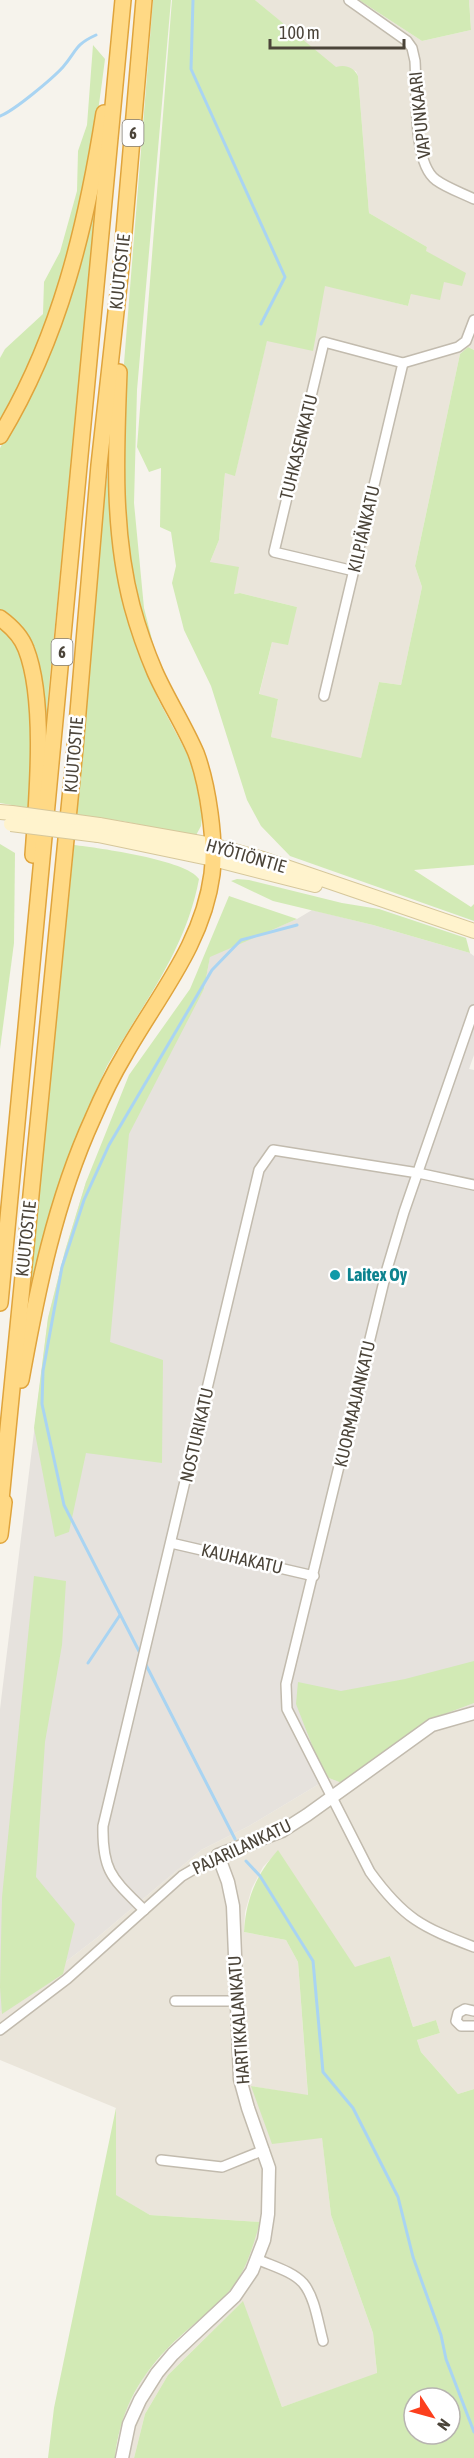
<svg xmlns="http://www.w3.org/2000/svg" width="474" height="2458" viewBox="0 0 474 2458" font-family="'Asap Condensed',sans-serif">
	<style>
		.residential { fill: #eae5da }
		.industrial { fill: #e6e2dd }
		.green { fill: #d2eab5; fill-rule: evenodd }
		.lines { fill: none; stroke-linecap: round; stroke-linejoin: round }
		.stream { stroke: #a9d4f2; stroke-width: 3 }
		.minor-casing { stroke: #c2bbae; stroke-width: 12 }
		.tertiary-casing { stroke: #c2bbae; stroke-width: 15 }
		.secondary-casing { stroke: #d6c79b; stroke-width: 16 }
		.trunk-casing { stroke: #e0a43c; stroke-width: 18 }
		.minor { stroke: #fff; stroke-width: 9 }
		.tertiary { stroke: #fff; stroke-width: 12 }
		.secondary { stroke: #fff3cd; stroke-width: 14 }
		.trunk { stroke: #ffd985; stroke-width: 15 }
		.secondary-bridge-casing { stroke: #d6c79b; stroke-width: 16; stroke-linecap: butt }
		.secondary-bridge { stroke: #fff3cd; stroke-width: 14 }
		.culture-dot { fill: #0f9aa8; stroke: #fff; stroke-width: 2 }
		.labels { text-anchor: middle; stroke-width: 5; stroke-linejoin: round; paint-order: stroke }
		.shield { fill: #fff; stroke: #817c74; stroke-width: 1.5 }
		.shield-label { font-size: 16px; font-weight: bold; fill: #4b4439 }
		.street-label { font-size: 18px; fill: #4b4439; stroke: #fff }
		.culture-label { font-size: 18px; font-weight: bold; fill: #0d838f; stroke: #fff; text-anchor: start }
	</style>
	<rect width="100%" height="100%" fill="#f6f3ec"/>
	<g class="residential">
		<path d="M255,0H359L422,41L471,30L469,0H474V350L468,347L460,354L415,566L422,587L401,685L379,682L361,759L271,737L278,699L259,695L272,642L297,607L240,593L234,594L210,562L219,540L225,473L235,475L267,340L325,285L408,306L411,294L434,256L425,251L427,247L369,213L358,76L356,71L336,68Z"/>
		<path d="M474,1703V2089L458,2094L421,2052L417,2040L440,2033L436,2020L413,2027L390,1956L355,1968L278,1851L263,1867L252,1888L245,1912L244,1932L286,1940L298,1962L308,2096L251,2086L322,2137L331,2215L373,2333L377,2374L282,2407L242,2302L168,2375L145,2414L134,2458H115L122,2416L144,2376L168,2348L199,2322L260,2222L150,2215L115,2195L116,2108L0,2060V2012L98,1937L201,1850L249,1826L329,1778L342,1783L408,1734L442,1715Z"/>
	</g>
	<path class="industrial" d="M312,910L373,925L470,953L474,956V1055L469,1069L474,1070V1703L442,1715L408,1734L342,1783L329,1778L249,1826L201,1850L98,1937L0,2012V1709L48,1318L65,1251L86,1182L204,989L210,956L297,919Z"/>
	<g class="green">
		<path d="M153,0H171L137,390L134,503L144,608L159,667L142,618L130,566L124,504L123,376Z"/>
		<path d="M172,0H255L336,67C345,64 354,67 358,76L369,213L427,247L426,251L466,273L462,286L444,282L440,300L411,294L408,306L325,286L313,351L267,341L235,476L225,473L219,540L210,562L239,567L234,594L240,593L297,607L288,645L272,642L259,694L278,699L271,737L361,758L379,682L401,685L422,587L415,566L460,354L468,347L474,350V865L414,870L471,907L474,904V921L290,856L261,826L247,800L211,686L184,630L172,583L176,566L171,532L160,527L161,468L149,472L137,447Z"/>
		<path d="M359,0H469L471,30L422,41Z"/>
		<path d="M93,45L105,59C93,155 77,255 39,345C28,372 13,398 0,423V358L5,349L43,314L44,282L60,252L77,191L78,151L87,125Z"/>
		<path d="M98,184L49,686L42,767L41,695L13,620L0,610V448L39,378L57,333L73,291Z"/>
		<path d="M112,439L121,588L132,632L158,699L193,765L202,816L201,826L195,837L178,832L122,821L77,816L101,524Z"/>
		<path d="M0,625C11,635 21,648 25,663C35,703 30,766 29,808L0,803Z"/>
		<path d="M0,844L15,853L14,943L0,1049Z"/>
		<path d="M74,845C99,848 187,860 199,879C189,933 162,977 133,1023C125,1037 115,1051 107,1066C72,1140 47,1217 28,1298Z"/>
		<path d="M237,879L249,880L342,903L379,909L466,938L470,953L373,925L273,901L231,881Z"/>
		<path d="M229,896L297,919L210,957L204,989L129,1134L110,1342L163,1360L162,1463L86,1453L69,1532L55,1537L34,1428L48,1318L65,1251L86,1182L129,1075L190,989Z"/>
		<path d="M34,1576L66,1581L62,1645L45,1742L36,1877L75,1924L63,1974L2,2014L0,1987L2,1897Z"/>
		<path d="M474,1661V1703L442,1715L408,1734L342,1783L329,1778L319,1763L296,1704L298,1682L341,1691L405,1679Z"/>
		<path d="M278,1850L355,1967L390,1956L413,2027L436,2020L440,2033L417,2040L421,2052L458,2094L474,2089V2458H134L145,2414L168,2375L243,2301L282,2407L377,2373L373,2333L331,2215L322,2138L272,2144L251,2086L308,2095L298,1962L286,1940L244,1932C246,1899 256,1875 278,1850ZM414,2398H450V2434H414Z"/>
		<path d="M116,2108V2195L150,2215L260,2222C253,2246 247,2269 231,2289C212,2312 187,2328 167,2349C137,2380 119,2415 115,2458H48L54,2408Z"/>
	</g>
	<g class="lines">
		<g class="stream">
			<path d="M193,0L191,69L285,277L261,324"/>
			<path d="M0,116C14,111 53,78 63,67C77,51 74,45 96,35"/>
			<path d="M141,1655L64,1505L42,1404L43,1371L62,1267L84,1200L109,1145L212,970L241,940L297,925"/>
			<path d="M88,1663L120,1615"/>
			<path d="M145,1663L235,1839"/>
			<path d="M246,1861L260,1876L313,1961L323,2072L353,2108L398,2197L413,2257L441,2335L446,2359L474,2432"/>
		</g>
		<defs>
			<g id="minor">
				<path d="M349,0L407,41L412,48L415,61C417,90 412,163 436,180C447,188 462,193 474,199"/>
				<path d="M354,571L274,552L324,342L403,363L458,347L466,341L474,320"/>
				<path d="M324,696L403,363"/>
				<path d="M474,1010L404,1212L387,1269L286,1684L287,1709L370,1872C404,1919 422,1927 474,1947"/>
				<path d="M171,1543L314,1576"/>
				<path d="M144,1910C113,1879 102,1872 103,1826L259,1170L273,1150L418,1173L474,1185"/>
				<path d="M175,2001H237"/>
				<path d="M474,2011L465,2009L458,2013L456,2021L461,2026H474"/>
				<path d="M0,2030L67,1979L182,1876L218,1855"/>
				<path d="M161,2160L222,2167L264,2150"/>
				<path d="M257,2259C272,2266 292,2271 303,2283C315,2297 318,2323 323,2341"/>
			</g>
			<path id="tertiary" d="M122,2458L129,2424L140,2400L157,2373L173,2354L235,2296L252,2271L264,2240L268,2214L269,2168L248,2108L240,2079L233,1906L228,1882L218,1855L282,1831L307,1815L432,1725L474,1713"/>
			<g id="secondary">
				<path d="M0,812L12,813"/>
				<path d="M99,825L212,845L263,859L474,931"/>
				<path d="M98,835L213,859L315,885"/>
			</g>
			<g id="trunk">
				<path d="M0,436C60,337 86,227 104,113"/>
				<path d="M0,618C11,626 21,635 26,649C46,700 37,799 33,855"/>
				<path d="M0,1303L123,0"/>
				<path d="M21,1380C37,1291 55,1201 93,1118C102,1097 112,1076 124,1056C157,997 203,944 212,874C216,841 208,785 196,753C184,725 167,699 155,672C146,651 138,628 132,606C112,530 116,450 119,372"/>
				<path d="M0,1510L75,748L99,465L121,267L144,0"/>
				<path d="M0,1535L4,1502"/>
			</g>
		</defs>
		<use href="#minor" class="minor-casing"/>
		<use href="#tertiary" class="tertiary-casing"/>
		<use href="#secondary" class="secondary-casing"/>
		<use href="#trunk" class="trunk-casing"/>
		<use href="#minor" class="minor"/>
		<use href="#tertiary" class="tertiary"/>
		<use href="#secondary" class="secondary"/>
		<use href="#trunk" class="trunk"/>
		<defs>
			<g id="secondary-bridge">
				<path d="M12,813L99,825"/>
				<path d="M11,824L98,835"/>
			</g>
		</defs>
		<use href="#secondary-bridge" class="secondary-bridge-casing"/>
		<use href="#secondary-bridge" class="secondary-bridge"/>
	</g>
	<circle class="culture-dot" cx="335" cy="1275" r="6"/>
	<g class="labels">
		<g class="shield">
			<rect x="122.5" y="120" width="21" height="26" rx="4.5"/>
			<rect x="51.5" y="639" width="21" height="26" rx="4.5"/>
		</g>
		<g class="shield-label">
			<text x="133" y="139">6</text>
			<text x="62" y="658">6</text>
		</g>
		<g class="street-label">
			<text transform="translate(420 115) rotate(-96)" y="6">VAPUNKAARI</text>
			<text transform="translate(120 272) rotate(-84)" y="6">KUUTOSTIE</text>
			<text transform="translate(299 447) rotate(-76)" y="6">TUHKASENKATU</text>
			<text transform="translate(364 529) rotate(-77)" y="6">KILPIÄNKATU</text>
			<text transform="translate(74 755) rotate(-85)" y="6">KUUTOSTIE</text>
			<text transform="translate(246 856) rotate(16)" y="6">HYÖTIÖNTIE</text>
			<text transform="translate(26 1239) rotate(-84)" y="6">KUUTOSTIE</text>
			<text transform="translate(355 1404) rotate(-77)" y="6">KUORMAAJANKATU</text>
			<text transform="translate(197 1435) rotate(-77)" y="6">NOSTURIKATU</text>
			<text transform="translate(242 1559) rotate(13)" y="6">KAUHAKATU</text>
			<text transform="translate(242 1847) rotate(-25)" y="6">PAJARILANKATU</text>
			<text transform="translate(239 2020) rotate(-94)" y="6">HARTIKKALANKATU</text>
		</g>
		<g class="culture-label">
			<text x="347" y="1281">Laitex Oy</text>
		</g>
	</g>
	<g transform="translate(432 2416) rotate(126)"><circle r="28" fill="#ffffff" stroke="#b7b4b0" stroke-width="1.5"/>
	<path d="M0-4.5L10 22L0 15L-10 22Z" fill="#fc3f1d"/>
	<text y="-9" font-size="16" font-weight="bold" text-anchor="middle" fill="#4b4439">N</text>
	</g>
	<path d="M270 39v9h134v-9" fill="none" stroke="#4b4439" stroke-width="3"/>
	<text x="279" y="39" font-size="18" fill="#4b4439" stroke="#ffffff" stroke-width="4.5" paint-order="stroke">100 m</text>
</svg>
